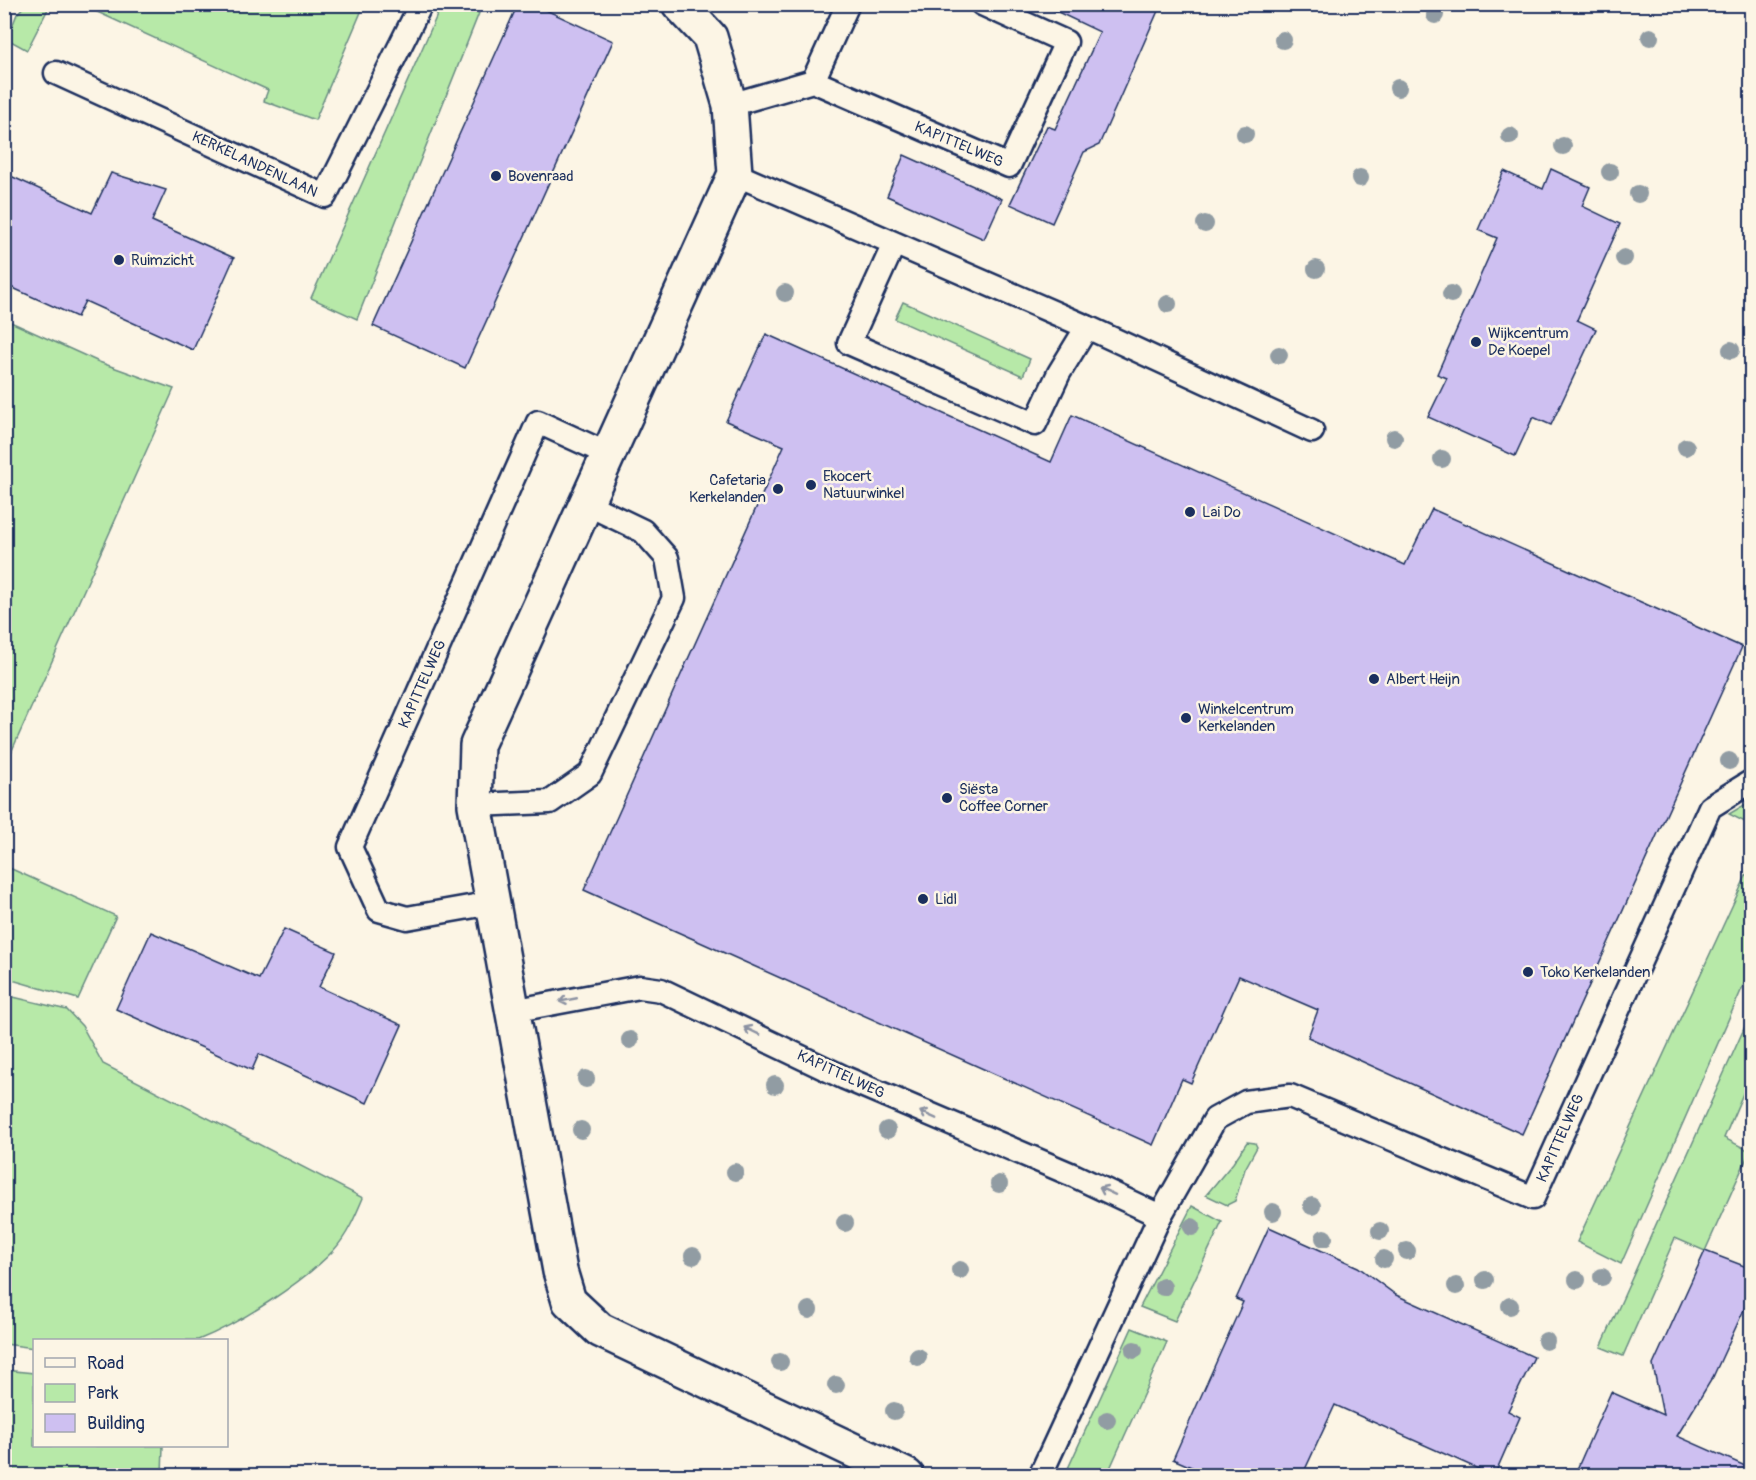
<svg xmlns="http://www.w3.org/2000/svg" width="1756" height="1480" viewBox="0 0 1756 1480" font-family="Pangolin,sans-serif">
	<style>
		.green { fill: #b7e9a8; stroke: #698c83; stroke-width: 1.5 }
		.building { fill: #cec0f1; stroke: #1b2f5e; stroke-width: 1.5 }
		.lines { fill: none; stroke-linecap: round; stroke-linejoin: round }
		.service-casing { stroke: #1b2f5e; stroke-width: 27 }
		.minor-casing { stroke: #1b2f5e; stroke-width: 38 }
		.service { stroke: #fcf5e5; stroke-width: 22 }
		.minor { stroke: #fcf5e5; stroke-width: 33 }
		.tree { fill: #919ca3 }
		.oneway { stroke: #8c92a2 }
		.poi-dot { fill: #1b2f5e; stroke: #fcf5e5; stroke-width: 2 }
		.labels { text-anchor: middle; stroke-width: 5; stroke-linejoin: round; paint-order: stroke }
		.street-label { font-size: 15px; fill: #1b2f5e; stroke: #fcf5e5 }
		.poi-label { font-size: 15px; fill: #1b2f5e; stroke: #fcf5e5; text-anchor: start }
	</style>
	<rect width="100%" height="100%" fill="#fcf5e5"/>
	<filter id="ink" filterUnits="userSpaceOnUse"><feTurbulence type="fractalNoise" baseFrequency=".0167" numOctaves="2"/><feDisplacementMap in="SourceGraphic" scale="12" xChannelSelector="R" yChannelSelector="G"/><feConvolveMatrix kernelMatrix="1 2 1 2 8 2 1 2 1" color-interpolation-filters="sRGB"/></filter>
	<g filter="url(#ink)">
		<g class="green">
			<path d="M442,4L464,5L479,13L357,319L311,298Z"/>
			<path d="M25,5H50L27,50L7,39L17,14Z"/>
			<path d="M82,5H364L315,120L264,101L268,90Z"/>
			<path d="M903,302L1030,359L1023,376L895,319Z"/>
			<path d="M4,319L99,362L174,389L5,766Z"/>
			<path d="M1751,801V825L1729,814Z"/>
			<path d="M1751,865V968L1621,1264L1577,1242Z"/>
			<path d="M5,866L116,916L78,999L5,978Z"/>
			<path d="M5,995L67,1010L82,1026L103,1064L363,1198C355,1217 347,1236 333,1251C301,1284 240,1323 198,1340H34V1348L5,1344Z"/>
			<path d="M1751,1013V1075L1724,1138L1750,1151L1705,1251L1675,1238L1623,1356L1601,1347Z"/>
			<path d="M1247,1142L1255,1143L1257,1147L1245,1169L1235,1201L1227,1205L1206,1195L1233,1163Z"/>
			<path d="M1192,1206L1222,1222L1175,1321L1140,1307Z"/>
			<path d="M1132,1328L1167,1342L1107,1475H1065Z"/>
			<path d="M4,1370L34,1373V1446H163L162,1475H5Z"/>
		</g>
		<g class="building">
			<path d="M518,4H533L613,41L465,368L373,326Z"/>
			<path d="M1041,4H1161L1099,145L1084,152L1052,223L1010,204L1047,126L1055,129L1100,32Z"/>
			<path d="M904,155L1002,199L984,239L887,196Z"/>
			<path d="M1551,169L1590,187L1582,206L1620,224L1577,320L1596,329L1551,425L1533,417L1515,456L1428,417L1447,378L1437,374L1497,238L1478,230L1504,171L1543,189Z"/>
			<path d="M4,173L92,213L111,173L166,190L152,221L234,258L193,350L85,301L77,317L4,284Z"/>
			<path d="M766,334L1051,462L1072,415L1405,565L1432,509L1742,647L1522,1134L1308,1037L1318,1010L1239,976L1191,1083L1182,1079L1153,1145L584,890L784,446L726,421Z"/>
			<path d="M284,929L336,952L319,987L402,1025L367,1103L259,1054L252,1070L116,1009L151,932L259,979Z"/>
			<path d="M1269,1227L1358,1267L1396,1295L1534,1357L1508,1411L1520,1417L1494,1476L1335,1405L1302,1476H1212L1173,1459L1243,1302L1236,1299Z"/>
			<path d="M1705,1251L1752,1269V1292L1713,1377L1677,1436L1752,1469V1476H1574L1611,1392L1663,1415L1653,1365Z"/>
		</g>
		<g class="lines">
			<defs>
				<g id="service">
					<path d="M56,73L325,196L421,4"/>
					<path d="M813,81L848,4"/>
					<path d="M730,105L813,81L1009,166L1066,42L982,4"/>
					<path d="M735,174L1087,327L1312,431"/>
					<path d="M894,244L849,343L1035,424L1059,373L1087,327"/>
					<path d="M475,805L550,802L590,774L674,598L667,558L643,531L587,504"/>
					<path d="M492,903L407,918L379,910L350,847L538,422L608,454"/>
					<path d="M512,1011L640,987L661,990L845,1078L1075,1176L1160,1216"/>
					<path d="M1040,1476L1160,1216L1215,1119L1246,1102L1290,1096L1533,1198L1710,807L1752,781"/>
				</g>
				<path id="minor" d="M679,4L710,37L730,105L735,174L477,745L475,805L560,1271L569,1301L600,1330L907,1476"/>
			</defs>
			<use href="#service" class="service-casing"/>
			<use href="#minor" class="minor-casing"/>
			<use href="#service" class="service"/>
			<use href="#minor" class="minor"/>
		</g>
		<g class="tree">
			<circle cx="1435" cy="15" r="9"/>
			<circle cx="1650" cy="37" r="9"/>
			<circle cx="1283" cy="40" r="9"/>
			<circle cx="1398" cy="88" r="9"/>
			<circle cx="1245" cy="134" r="9"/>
			<circle cx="1510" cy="136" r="9"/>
			<circle cx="1563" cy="146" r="9"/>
			<circle cx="1610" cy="172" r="9"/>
			<circle cx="1360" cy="178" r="9"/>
			<circle cx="1638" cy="194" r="9"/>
			<circle cx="1205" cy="224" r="9"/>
			<circle cx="1624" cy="258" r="9"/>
			<circle cx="1316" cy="269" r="9"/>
			<circle cx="785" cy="293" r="9"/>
			<circle cx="1451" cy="294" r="9"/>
			<circle cx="1168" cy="304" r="9"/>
			<circle cx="1731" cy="350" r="9"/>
			<circle cx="1279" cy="355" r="9"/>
			<circle cx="1394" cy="438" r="9"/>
			<circle cx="1686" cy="447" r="9"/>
			<circle cx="1442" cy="459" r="9"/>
			<circle cx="1729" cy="761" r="9"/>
			<circle cx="630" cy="1040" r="9"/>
			<circle cx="586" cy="1079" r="9"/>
			<circle cx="775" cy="1085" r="9"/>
			<circle cx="581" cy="1130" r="9"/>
			<circle cx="887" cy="1130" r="9"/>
			<circle cx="735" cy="1172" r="9"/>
			<circle cx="999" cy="1184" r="9"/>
			<circle cx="1312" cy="1206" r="9"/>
			<circle cx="1273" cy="1212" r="9"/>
			<circle cx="845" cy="1223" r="9"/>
			<circle cx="1192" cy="1227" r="9"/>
			<circle cx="1380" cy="1231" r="9"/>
			<circle cx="1324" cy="1238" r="9"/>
			<circle cx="1407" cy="1251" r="9"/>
			<circle cx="693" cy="1256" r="9"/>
			<circle cx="1384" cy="1259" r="9"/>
			<circle cx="960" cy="1270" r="9"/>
			<circle cx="1602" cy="1277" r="9"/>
			<circle cx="1485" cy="1280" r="9"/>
			<circle cx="1577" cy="1280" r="9"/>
			<circle cx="1456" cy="1286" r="9"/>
			<circle cx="1163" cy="1287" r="9"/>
			<circle cx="1510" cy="1306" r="9"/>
			<circle cx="809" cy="1310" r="9"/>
			<circle cx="1546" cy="1341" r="9"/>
			<circle cx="1134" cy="1350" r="9"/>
			<circle cx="918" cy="1357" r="9"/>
			<circle cx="780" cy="1362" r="9"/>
			<circle cx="836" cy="1385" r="9"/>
			<circle cx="894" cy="1411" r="9"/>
			<circle cx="1107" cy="1420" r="9"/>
		</g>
		<defs><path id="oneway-shaft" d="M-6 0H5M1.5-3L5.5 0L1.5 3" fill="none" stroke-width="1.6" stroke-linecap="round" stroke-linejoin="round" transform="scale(1.5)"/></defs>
		<g class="oneway">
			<use href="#oneway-shaft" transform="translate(568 1000) rotate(169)"/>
			<use href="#oneway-shaft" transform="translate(752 1031) rotate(-154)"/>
			<use href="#oneway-shaft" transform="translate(928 1115) rotate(-156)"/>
			<use href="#oneway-shaft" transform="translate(1107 1191) rotate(-155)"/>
		</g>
	</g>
	<g class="poi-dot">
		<circle cx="496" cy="176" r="6"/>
		<circle cx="119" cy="260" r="6"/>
		<circle cx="1476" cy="342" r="6"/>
		<circle cx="811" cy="485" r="6"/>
		<circle cx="778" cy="489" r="6"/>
		<circle cx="1190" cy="512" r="6"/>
		<circle cx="1374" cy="679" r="6"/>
		<circle cx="1186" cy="718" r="6"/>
		<circle cx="947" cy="798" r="6"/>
		<circle cx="923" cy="899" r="6"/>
		<circle cx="1528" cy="972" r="6"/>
	</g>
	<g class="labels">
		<g class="street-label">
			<text transform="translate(959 144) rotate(23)" y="5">KAPITTELWEG</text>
			<text transform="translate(255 164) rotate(25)" y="5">KERKELANDENLAAN</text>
			<text transform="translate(422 684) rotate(-66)" y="5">KAPITTELWEG</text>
			<text transform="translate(841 1074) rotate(25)" y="5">KAPITTELWEG</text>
			<text transform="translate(1560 1138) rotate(-66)" y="5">KAPITTELWEG</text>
		</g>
		<g class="poi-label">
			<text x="508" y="181">Bovenraad</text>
			<text x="131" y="265">Ruimzicht</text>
			<text x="1488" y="338">Wijkcentrum<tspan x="1488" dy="17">De Koepel</tspan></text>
			<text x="823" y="481">Ekocert<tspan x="823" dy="17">Natuurwinkel</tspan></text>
			<text x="766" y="485" text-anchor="end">Cafetaria<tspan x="766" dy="17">Kerkelanden</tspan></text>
			<text x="1202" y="517">Lai Do</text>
			<text x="1386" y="684">Albert Heijn</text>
			<text x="1198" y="714">Winkelcentrum<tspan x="1198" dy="17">Kerkelanden</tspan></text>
			<text x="959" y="794">Siësta<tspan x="959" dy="17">Coffee Corner</tspan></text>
			<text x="935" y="904">Lidl</text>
			<text x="1540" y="977">Toko Kerkelanden</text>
		</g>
	</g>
	<rect width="1756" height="1480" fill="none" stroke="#fcf5e5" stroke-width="24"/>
	<rect x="12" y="12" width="1732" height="1456" fill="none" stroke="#1b2f5e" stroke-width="2" filter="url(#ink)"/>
	<rect x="33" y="1339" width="195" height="108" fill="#fcf5e5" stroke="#a2a6af" stroke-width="1.5"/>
	<rect x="45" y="1358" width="30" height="9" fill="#fcf5e5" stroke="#a2a6af" stroke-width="1.5"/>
	<text x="87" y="1369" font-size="18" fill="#1b2f5e">Road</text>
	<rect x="45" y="1384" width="30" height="18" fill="#b7e9a8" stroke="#a2a6af" stroke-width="1.5"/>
	<text x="87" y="1399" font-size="18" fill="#1b2f5e">Park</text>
	<rect x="45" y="1414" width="30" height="18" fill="#cec0f1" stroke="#a2a6af" stroke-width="1.5"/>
	<text x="87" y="1429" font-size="18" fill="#1b2f5e">Building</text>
</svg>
